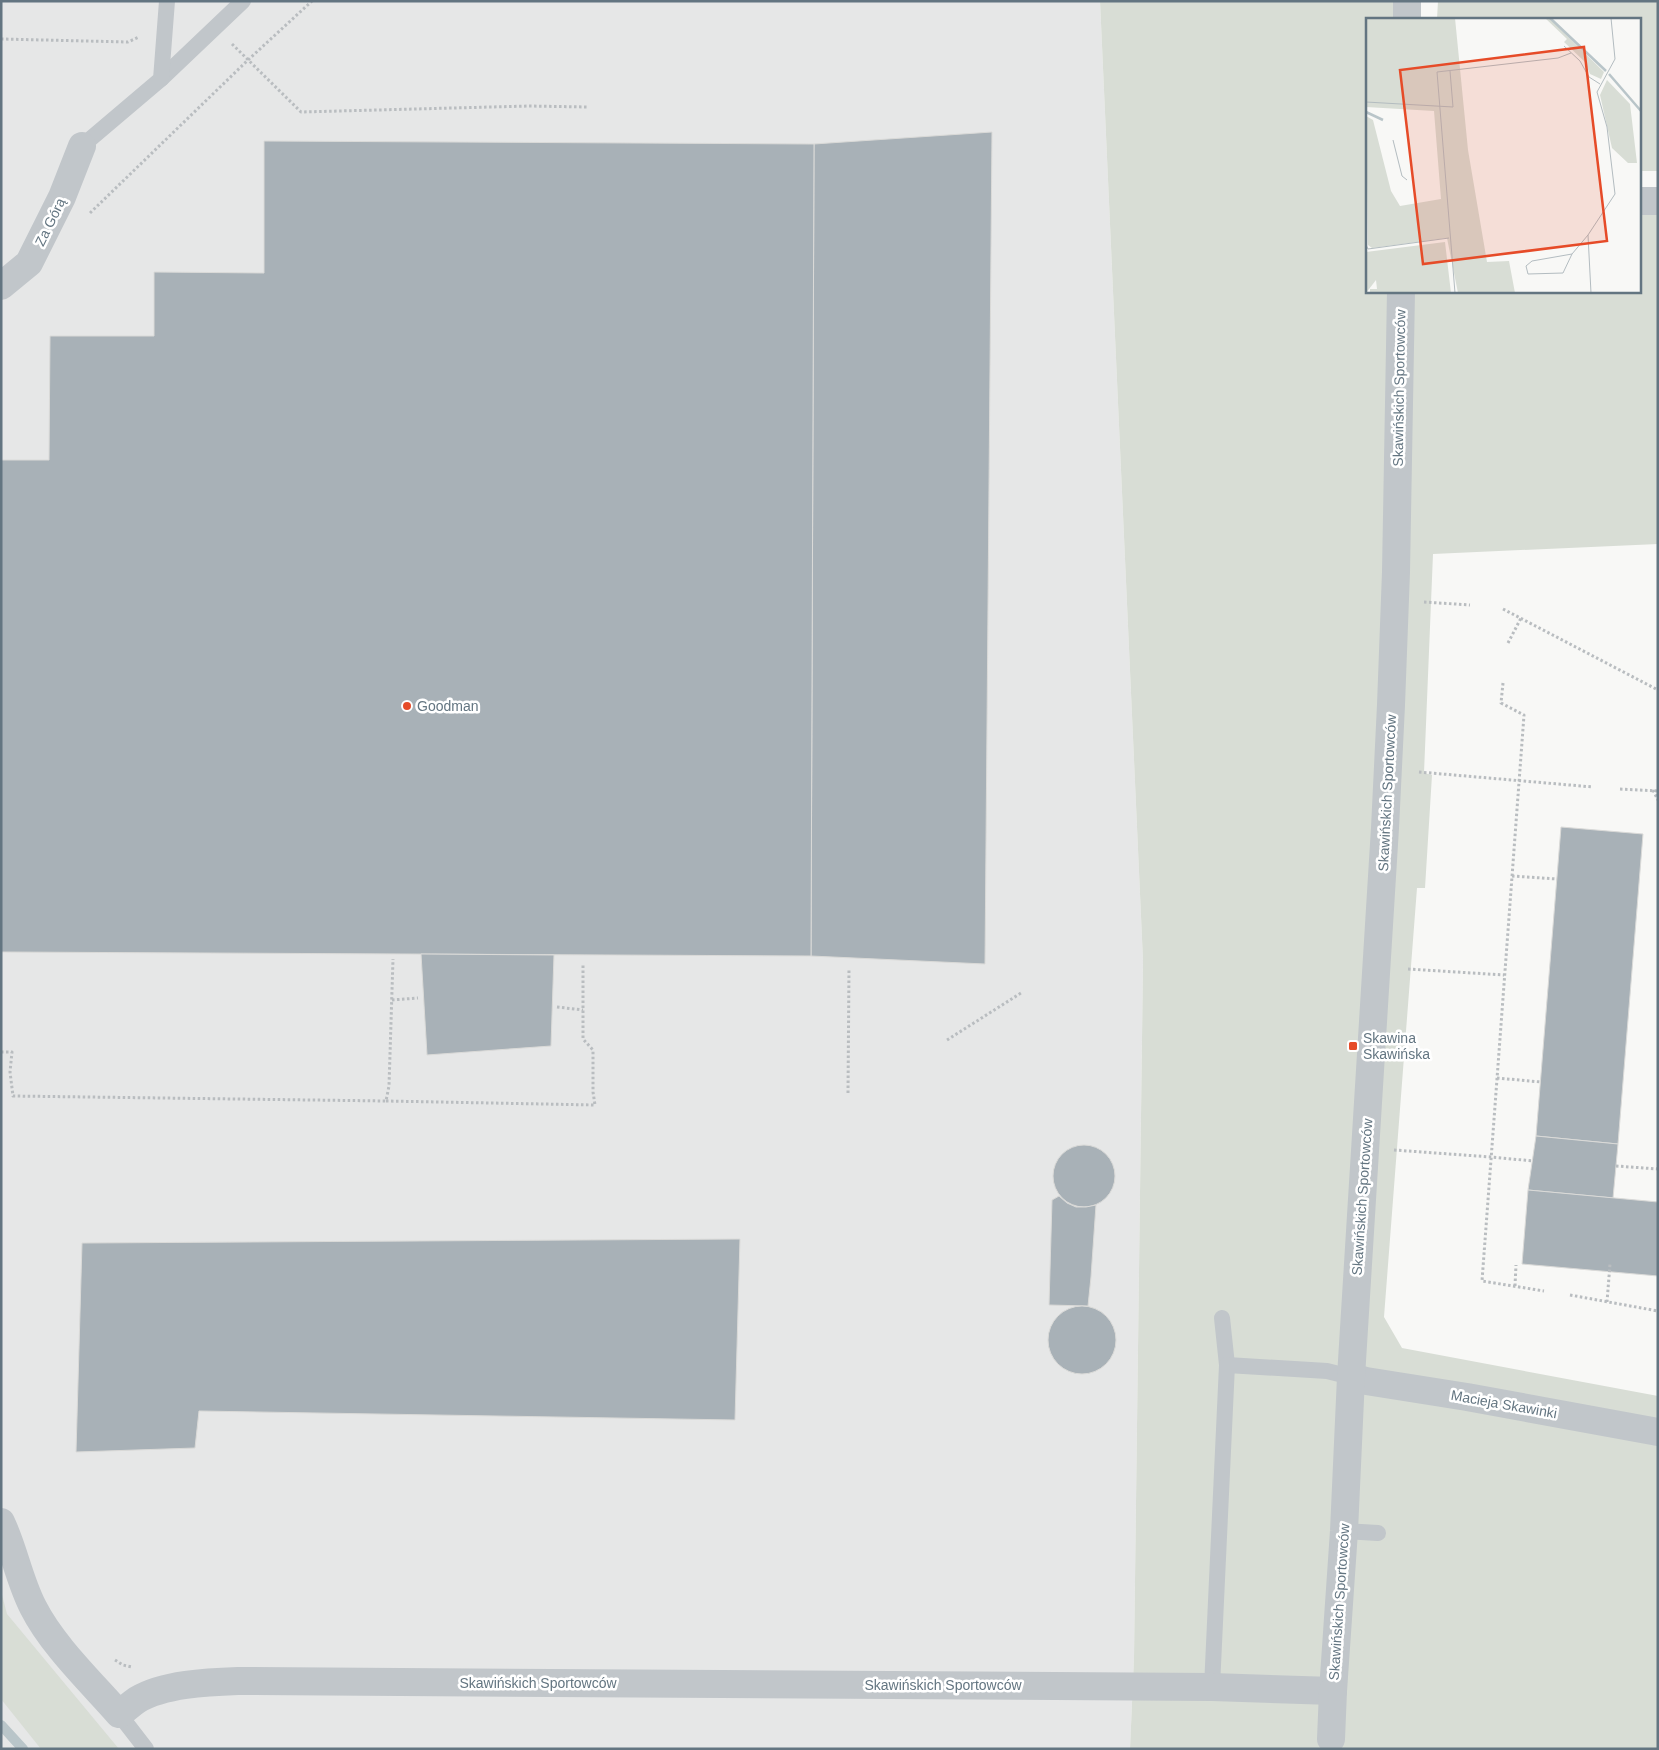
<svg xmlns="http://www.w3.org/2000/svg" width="1659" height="1750" viewBox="0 0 1659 1750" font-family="Arial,sans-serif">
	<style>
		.built { fill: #e6e7e7 }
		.green { fill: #d8ddd5 }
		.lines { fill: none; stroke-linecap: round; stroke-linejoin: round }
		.stream { stroke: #b9c5c9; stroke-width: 10 }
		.building { fill: #a8b1b7; stroke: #dadad8 }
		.path { stroke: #b9bdc0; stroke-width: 3; stroke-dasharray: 2.5 2.5; stroke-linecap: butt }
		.lane { stroke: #c1c6ca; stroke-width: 16 }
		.street { stroke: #c1c6ca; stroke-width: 28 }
		.poi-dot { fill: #e64b28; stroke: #fff; stroke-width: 2 }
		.labels { text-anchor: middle; stroke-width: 5; stroke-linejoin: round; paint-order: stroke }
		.street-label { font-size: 14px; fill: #637581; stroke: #fff }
		.poi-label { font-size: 14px; fill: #637581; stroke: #fff; text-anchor: start }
		.inset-river { fill: none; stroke: #b9c5c9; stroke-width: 2.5 }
		.inset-road { fill: none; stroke: #b3bcc0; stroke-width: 1 }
		.view { fill: #e64b28; fill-opacity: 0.15; stroke: #e64b28; stroke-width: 2.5 }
		.inset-edge { fill: none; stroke: #637581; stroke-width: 2.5 }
	</style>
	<rect width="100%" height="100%" fill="#f8f8f6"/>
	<path class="built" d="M1,1H1100L1143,961L1134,1657L1130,1749H1Z"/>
	<g class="green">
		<path d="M1100,1H1401L1399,19H1368V291H1640V214H1658V544L1433,554L1424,773L1432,775L1425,888H1417L1384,1317L1402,1348L1658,1396V1749H1130L1134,1657L1143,961Z"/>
		<path d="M1438,1H1658V171H1640V19H1437Z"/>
		<path d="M1,1591L7,1614L119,1749H41L1,1699Z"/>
	</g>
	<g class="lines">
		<path class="stream" d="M1,1725L23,1749"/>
	</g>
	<g class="building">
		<path d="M992,132L985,964L811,956L814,144Z"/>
		<path d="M264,141L814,144L811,956L1,952V460H49L50,336H154V272L264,273Z"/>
		<path d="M1561,827L1643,834L1618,1144L1536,1136Z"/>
		<path d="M421,954L554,955L551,1046L427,1055Z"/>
		<path d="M1536,1136L1618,1144L1613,1198L1528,1190Z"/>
		<circle cx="1084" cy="1176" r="31"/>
		<path d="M1528,1190L1658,1202V1276L1522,1264Z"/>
		<path d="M1059,1196L1067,1203L1076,1207H1086L1096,1205L1091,1277L1088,1306L1049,1305L1052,1200Z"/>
		<path d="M740,1239L735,1420L199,1411L195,1448L76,1452L82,1243Z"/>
		<circle cx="1082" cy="1340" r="34"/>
	</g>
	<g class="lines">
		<g class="path">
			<path d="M1,39L128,42L139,37"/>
			<path d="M232,44L301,112L529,106L589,107"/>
			<path d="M90,213L248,60L312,1"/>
			<path d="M1424,602L1470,605"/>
			<path d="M1503,609L1658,690"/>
			<path d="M1508,643L1521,618"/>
			<path d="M1503,683L1501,703L1524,715L1482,1281L1544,1291"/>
			<path d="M1419,772L1593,787"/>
			<path d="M1620,789L1658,791"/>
			<path d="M1653,790L1658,800"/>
			<path d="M1512,876L1557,879"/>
			<path d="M1408,969L1504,975"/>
			<path d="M392,1000L418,998"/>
			<path d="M557,1007L583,1010"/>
			<path d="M947,1040L1021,993"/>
			<path d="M1,1052H12L10,1072L13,1096L386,1101L389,1086L393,959"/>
			<path d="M1497,1078L1541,1082"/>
			<path d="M848,1093L849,968"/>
			<path d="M386,1101L595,1105L593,1092V1050L583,1039V963"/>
			<path d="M1394,1150L1491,1157L1533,1161"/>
			<path d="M1616,1166L1658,1169"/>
			<path d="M1515,1286L1516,1265"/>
			<path d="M1570,1295L1658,1311"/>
			<path d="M1607,1302L1610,1264"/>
			<path d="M115,1660L123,1665L132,1667"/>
		</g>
		<g class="lane">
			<path d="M161,79L243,1"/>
			<path d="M82,146L161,79L167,1"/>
			<path d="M1222,1318L1227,1365"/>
			<path d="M1344,1531L1378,1533"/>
			<path d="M1212,1687L1227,1365L1327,1371L1351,1377"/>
			<path d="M119,1714L146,1749"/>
		</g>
		<g class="street">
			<path d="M1407,19V1"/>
			<path d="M1640,201H1658"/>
			<path d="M1,286L29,263L62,197L82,146"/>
			<path d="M1351,1377L1366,1381L1467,1397L1658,1432"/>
			<path d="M1,1522C14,1549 19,1580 33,1607C52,1645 91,1682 119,1714C125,1710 131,1704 137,1700C163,1684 208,1682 238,1681L1212,1687L1333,1691L1344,1531L1351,1377L1385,828L1391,705L1396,572L1401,291"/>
			<path d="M1331,1739L1333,1691"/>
		</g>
	</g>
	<g class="poi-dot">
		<circle cx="407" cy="706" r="5"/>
		<rect x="1348" y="1041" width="10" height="10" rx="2.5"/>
	</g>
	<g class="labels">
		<g class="street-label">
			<text transform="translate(50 222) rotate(-64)" y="5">Za Górą</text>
			<text transform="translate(1399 388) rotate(-89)" y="5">Skawińskich Sportowców</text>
			<text transform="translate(1387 793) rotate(-87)" y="5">Skawińskich Sportowców</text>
			<text transform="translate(1362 1197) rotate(-86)" y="5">Skawińskich Sportowców</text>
			<text transform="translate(1504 1404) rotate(10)" y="5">Macieja Skawinki</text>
			<text transform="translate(1339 1602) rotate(-86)" y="5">Skawińskich Sportowców</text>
			<text x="538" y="1688">Skawińskich Sportowców</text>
			<text x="943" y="1690">Skawińskich Sportowców</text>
		</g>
		<g class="poi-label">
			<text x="417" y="711">Goodman</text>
			<text x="1363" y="1043">Skawina<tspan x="1363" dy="16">Skawińska</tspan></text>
		</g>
	</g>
	<g transform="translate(1366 18)">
		<rect width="275" height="275" fill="#f8f8f6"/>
		<path d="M0,0H89L102,132L121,244L143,243L149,275H92L81,220L6,230L2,227L0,98L7,102L25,173L34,188L75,181L68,93L0,89ZM179,0H183L238,54L235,61L224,56L219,44L198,24L201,21ZM241,62L264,86L271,145H262L246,130L234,77ZM79,224L85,275H4V271H11L10,262L0,275V234Z" fill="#d8ddd5"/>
		<path class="inset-river" d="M184,0L240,53M243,56L275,93M0,94L17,102"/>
		<path class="inset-road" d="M198,28L214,43L223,59L234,66M0,84L87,89L84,53M27,122L36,158L41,162M0,227L2,231L83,220M206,236L197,255L162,256L160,248L166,243L206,236L222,217M89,275L71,54L192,40L205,35M225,275L222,217L249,176L241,109L231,74L249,41L245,0"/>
		<path class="view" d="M218,29L241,223L57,246L34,52Z"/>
		<rect width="275" height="275" class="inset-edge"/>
	</g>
	<rect width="1659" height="1750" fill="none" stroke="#637581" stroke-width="5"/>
</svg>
